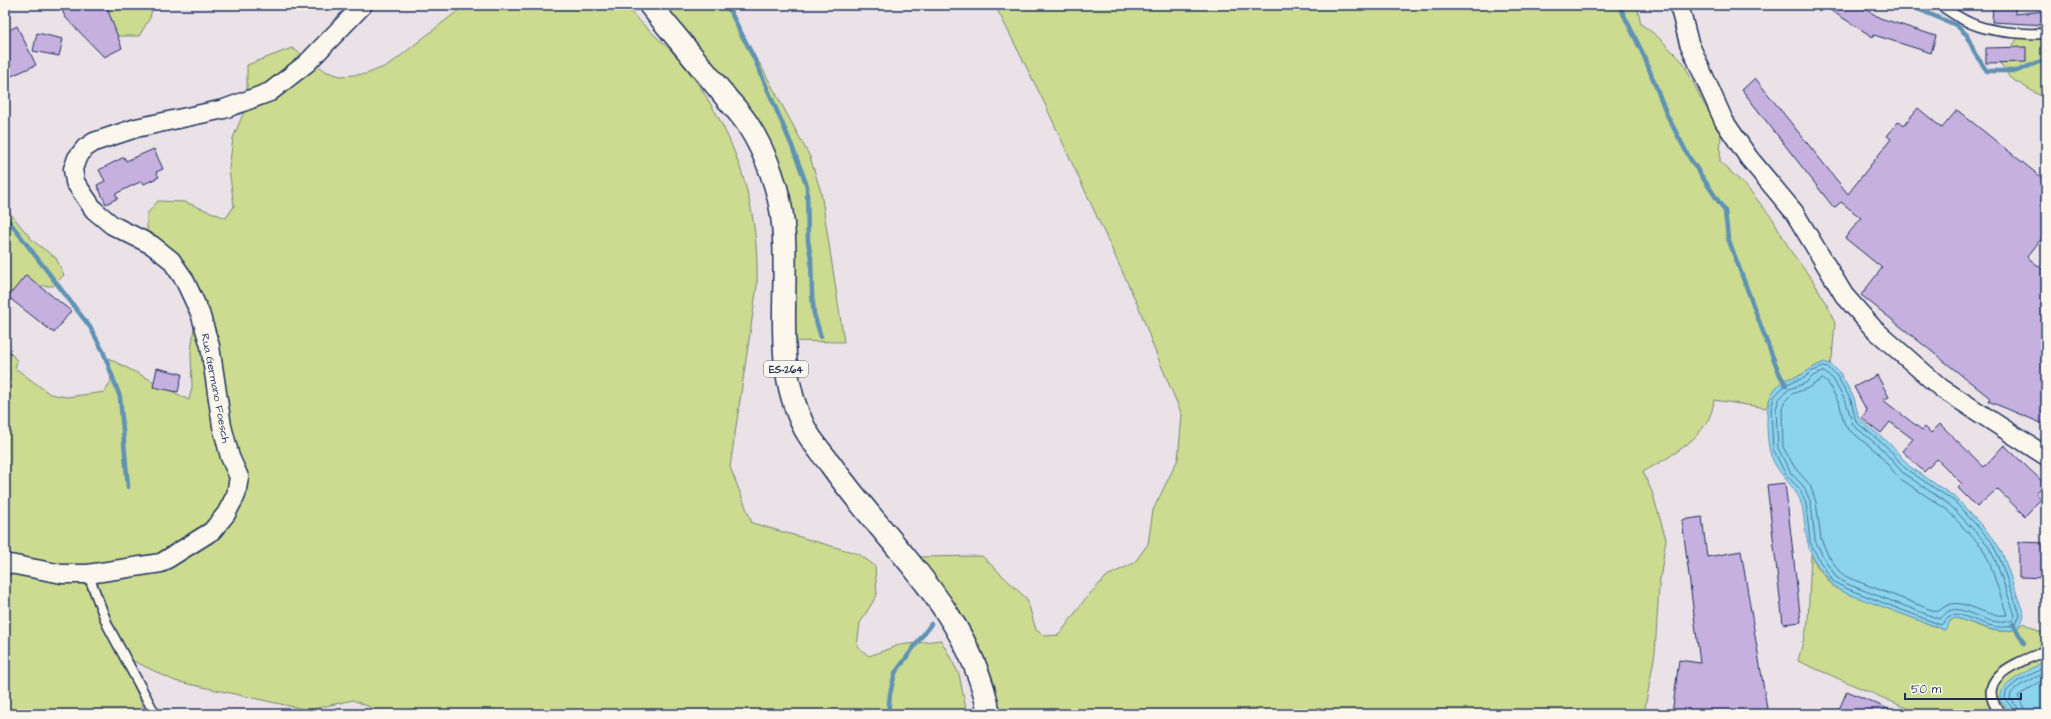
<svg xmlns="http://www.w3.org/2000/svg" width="2051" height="719" viewBox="0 0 2051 719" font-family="'Architects Daughter',sans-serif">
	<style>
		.green { fill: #ccdb8f; stroke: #748576 }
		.water { fill: #8cd4ed; stroke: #5f92b4 }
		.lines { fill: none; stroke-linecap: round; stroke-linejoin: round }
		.shore { stroke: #487197; stroke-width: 1 }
		.stream { stroke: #5f92b4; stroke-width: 4.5 }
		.building { fill: #c6b0df; stroke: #1b2f5e }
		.service-casing { stroke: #1b2f5e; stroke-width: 12 }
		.minor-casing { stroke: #1b2f5e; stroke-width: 21 }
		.primary-casing { stroke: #1b2f5e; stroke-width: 25 }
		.service { stroke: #fbf7ec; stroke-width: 9 }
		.minor { stroke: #fbf7ec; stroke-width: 18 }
		.primary { stroke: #fbf7ec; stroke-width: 22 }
		.labels { text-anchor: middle; stroke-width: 4; stroke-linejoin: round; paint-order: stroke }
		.shield { fill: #fbf7ec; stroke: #5e6b89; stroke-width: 1 }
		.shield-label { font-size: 10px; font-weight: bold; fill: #1b2f5e }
		.street-label { font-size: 11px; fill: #1b2f5e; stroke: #fbf7ec }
	</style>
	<rect width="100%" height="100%" fill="#ebe2e8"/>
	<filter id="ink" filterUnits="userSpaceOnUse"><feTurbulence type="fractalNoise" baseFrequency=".025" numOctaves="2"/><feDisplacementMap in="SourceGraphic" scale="8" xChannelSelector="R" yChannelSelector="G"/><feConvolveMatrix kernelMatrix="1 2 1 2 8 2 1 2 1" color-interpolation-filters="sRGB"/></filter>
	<g filter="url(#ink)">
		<g class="green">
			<path d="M64,5H153L150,18L139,36H105Z"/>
			<path d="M465,5H625C640,24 662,40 679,59C733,125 760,201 757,286L730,467L752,523L859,554L875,566L877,595L860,623L857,646L869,656L899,645L941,640L959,674L967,714H380L372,708L353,700L308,710L175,681L121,655L146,714H5V346L17,361L15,368L50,394L67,397L105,392L111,381L108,358L189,400L192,387L191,352L196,312L147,237V214L158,201L185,202L226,218L234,206L229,169L233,138L245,109L247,94V65L292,48L327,72L341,76L366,74L389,65Z"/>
			<path d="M669,5H727L740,37L760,64L810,157L821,192L844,342L780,341V288L767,173L665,11Z"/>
			<path d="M995,5H1637L1641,24L1657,36L1683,62L1704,104L1721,131L1720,162L1745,185L1773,219L1790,250L1813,281L1827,304L1835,323L1832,358L1830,364C1819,361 1812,369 1803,374C1797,377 1790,378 1785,380C1775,385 1770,398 1766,408L1714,400C1711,436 1671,456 1643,472L1652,492L1666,539L1659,586L1655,653L1644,714H988L917,557L982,556L1027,599L1036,630L1045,636L1059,635L1086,598L1107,576L1134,563L1148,544L1153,510L1178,459L1182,415L1153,346L1140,310L1043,100Z"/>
			<path d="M2046,24V99L2010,78L2001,64L2021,33Z"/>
			<path d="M5,195L10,213L33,241L56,258L64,275L53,286H30L5,294Z"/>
			<path d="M1811,554L1818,568L1835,588L1944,630L1950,621L1955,618C1975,622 2005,643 2023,623L2046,635V714H1920L1798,661L1808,622Z"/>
		</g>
		<g class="water">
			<path d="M1824,362L1830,364L1840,373L1854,398L1859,419L1889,443L1909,466L1956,498L1994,539L2003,555L2024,615C2017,648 1974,621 1955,618L1950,621L1945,630L1843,592C1830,585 1831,581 1822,571C1804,549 1807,531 1802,506C1798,489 1784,480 1776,466C1768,453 1768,441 1767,428C1767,410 1767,393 1783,381C1788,377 1797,378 1803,374C1810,369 1816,366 1824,362Z"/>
			<path d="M2041,663H2046V714H2012L2000,701L2002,689L2016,678Z"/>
		</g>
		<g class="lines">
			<g class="shore">
				<path d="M1824,367L1828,368L1837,376L1851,400L1856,422L1886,446L1906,469L1954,501L1991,541L1999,557L2020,615L2016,624C1995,634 1975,617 1955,614L1948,618L1941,625L1845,588L1833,581L1819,560L1810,542L1806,504L1800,489L1786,475L1773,449L1771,409L1774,397L1786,384L1804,378L1811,372Z"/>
				<path d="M1824,372L1833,379L1846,402L1853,425L1882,449L1903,473L1950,505L1987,544L1995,559L2015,615L2013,620C1991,629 1966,606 1952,610C1946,611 1944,617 1939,619L1847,584L1837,578L1823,557L1815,540L1811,503L1804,487L1790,472L1778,448L1776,409L1779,399L1789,389L1806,383L1813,376Z"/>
				<path d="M1823,379L1828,383L1840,405L1844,423L1848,429L1878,453L1899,478L1946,509L1982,547L1989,561L2007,615C1986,618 1967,600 1951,604C1946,605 1942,609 1937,612L1849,578L1841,574L1828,555L1821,539L1816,502L1810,485L1795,468L1783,447L1782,410L1784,402L1792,394L1808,388Z"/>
				<path d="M2015,714L2014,710L2005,699L2006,691L2018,681L2046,667"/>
				<path d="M2020,714L2018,708L2010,698L2011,693L2021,685L2046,672"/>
				<path d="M2026,714L2024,706L2018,696L2046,678"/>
			</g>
			<g class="stream">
				<path d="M727,5L755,60L792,146L807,186L808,241L811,258L812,294L814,314L821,337"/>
				<path d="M1619,5L1644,56L1667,115L1689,157L1725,211L1728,238L1768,345L1780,375L1786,385"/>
				<path d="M1908,5L1956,25L1967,35L1975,54L1987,71H2017L2046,59"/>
				<path d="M5,216L90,327L103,351L120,397L128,487"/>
				<path d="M2013,624L2024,643"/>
				<path d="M888,714L890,694L895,673L931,624"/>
			</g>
		</g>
		<g class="building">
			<path d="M60,5H106L122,48L104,57L65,17Z"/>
			<path d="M1822,5H1859L1880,18L1936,36L1931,53L1874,35L1873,37Z"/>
			<path d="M1993,5L2015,6V14L2046,11V25L1992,22Z"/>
			<path d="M17,26L36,65L5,79V32Z"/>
			<path d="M37,33L63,39L59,56L33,51Z"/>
			<path d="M2026,47V62L1986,63V48Z"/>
			<path d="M1755,78L1848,194L1891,139L1887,136L1899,121L1904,125L1918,108L1942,128L1957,110L2046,181V233L2027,257L2046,272V425L1988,401L1990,398L1861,295L1882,268L1845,238L1861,218L1841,202L1834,208L1742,90Z"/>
			<path d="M154,149L163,169L156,172L159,177L144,184L142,181L115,194L118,198L106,204L97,185L105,181L99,170L124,157L126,161Z"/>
			<path d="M26,275L71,311L54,333L8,297Z"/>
			<path d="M157,368L182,374L178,392L153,387Z"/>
			<path d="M1877,375L1889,397L1883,400L1922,430L1925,427L1931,433L1940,424L1984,467L2004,445L2045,484L2036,493L2041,499L2025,516L1997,489L1977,507L1958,488L1962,484L1937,459L1924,472L1902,451L1913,439L1890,422L1881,433L1861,418L1867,411L1854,387Z"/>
			<path d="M1785,483L1801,622L1783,624L1767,485Z"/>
			<path d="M1702,517L1707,557L1741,551L1768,714H1672L1679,660L1700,663L1682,520Z"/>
			<path d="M2019,542L2046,543V578L2019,577Z"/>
			<path d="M1847,691L1900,714H1837Z"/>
		</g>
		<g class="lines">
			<defs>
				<g id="service">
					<path d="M1940,5C1952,13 1964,22 1978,26C1999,33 2025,34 2046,34"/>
					<path d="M88,574L108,626L155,714"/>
					<path d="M2001,714C1970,677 2020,662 2046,651"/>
				</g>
				<g id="minor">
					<path d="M1679,5L1689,43L1724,121L1749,158L1794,212L1844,295L1873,328L1941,388L2046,456"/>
					<path d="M5,563L62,574H88L161,563L212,531L226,514L236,495L239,477L230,457L222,426L210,346L200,313L184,279L171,260L152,245L112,225L94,210L75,182L73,169L77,158L85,148L94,142L136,128L224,109L270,92L307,63L363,5"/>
				</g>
				<path id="primary" d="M650,5C673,33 697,62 720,90C729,102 740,112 748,125C766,153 780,191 783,224C790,293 771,364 805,429C812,442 822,453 831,465C887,544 972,614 989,714"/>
			</defs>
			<use href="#service" class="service-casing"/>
			<use href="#minor" class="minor-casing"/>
			<use href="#primary" class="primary-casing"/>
			<use href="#service" class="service"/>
			<use href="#minor" class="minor"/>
			<use href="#primary" class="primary"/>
		</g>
	</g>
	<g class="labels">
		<rect class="shield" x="764" y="361" width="44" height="16" rx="3"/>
		<g class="shield-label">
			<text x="786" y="373">ES-264</text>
		</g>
		<g class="street-label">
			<text transform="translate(216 388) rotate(79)" y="4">Rua Germano Foesch</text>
		</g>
	</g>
	<rect width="2051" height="719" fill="none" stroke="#fbf7ec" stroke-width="20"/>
	<rect x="10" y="10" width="2031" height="699" fill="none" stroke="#1b2f5e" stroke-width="1.5" filter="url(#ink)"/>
	<path d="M1905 693v6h116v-6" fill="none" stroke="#1b2f5e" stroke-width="2"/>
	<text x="1911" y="693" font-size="12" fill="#1b2f5e" stroke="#fbf7ec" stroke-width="3" paint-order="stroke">50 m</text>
</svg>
